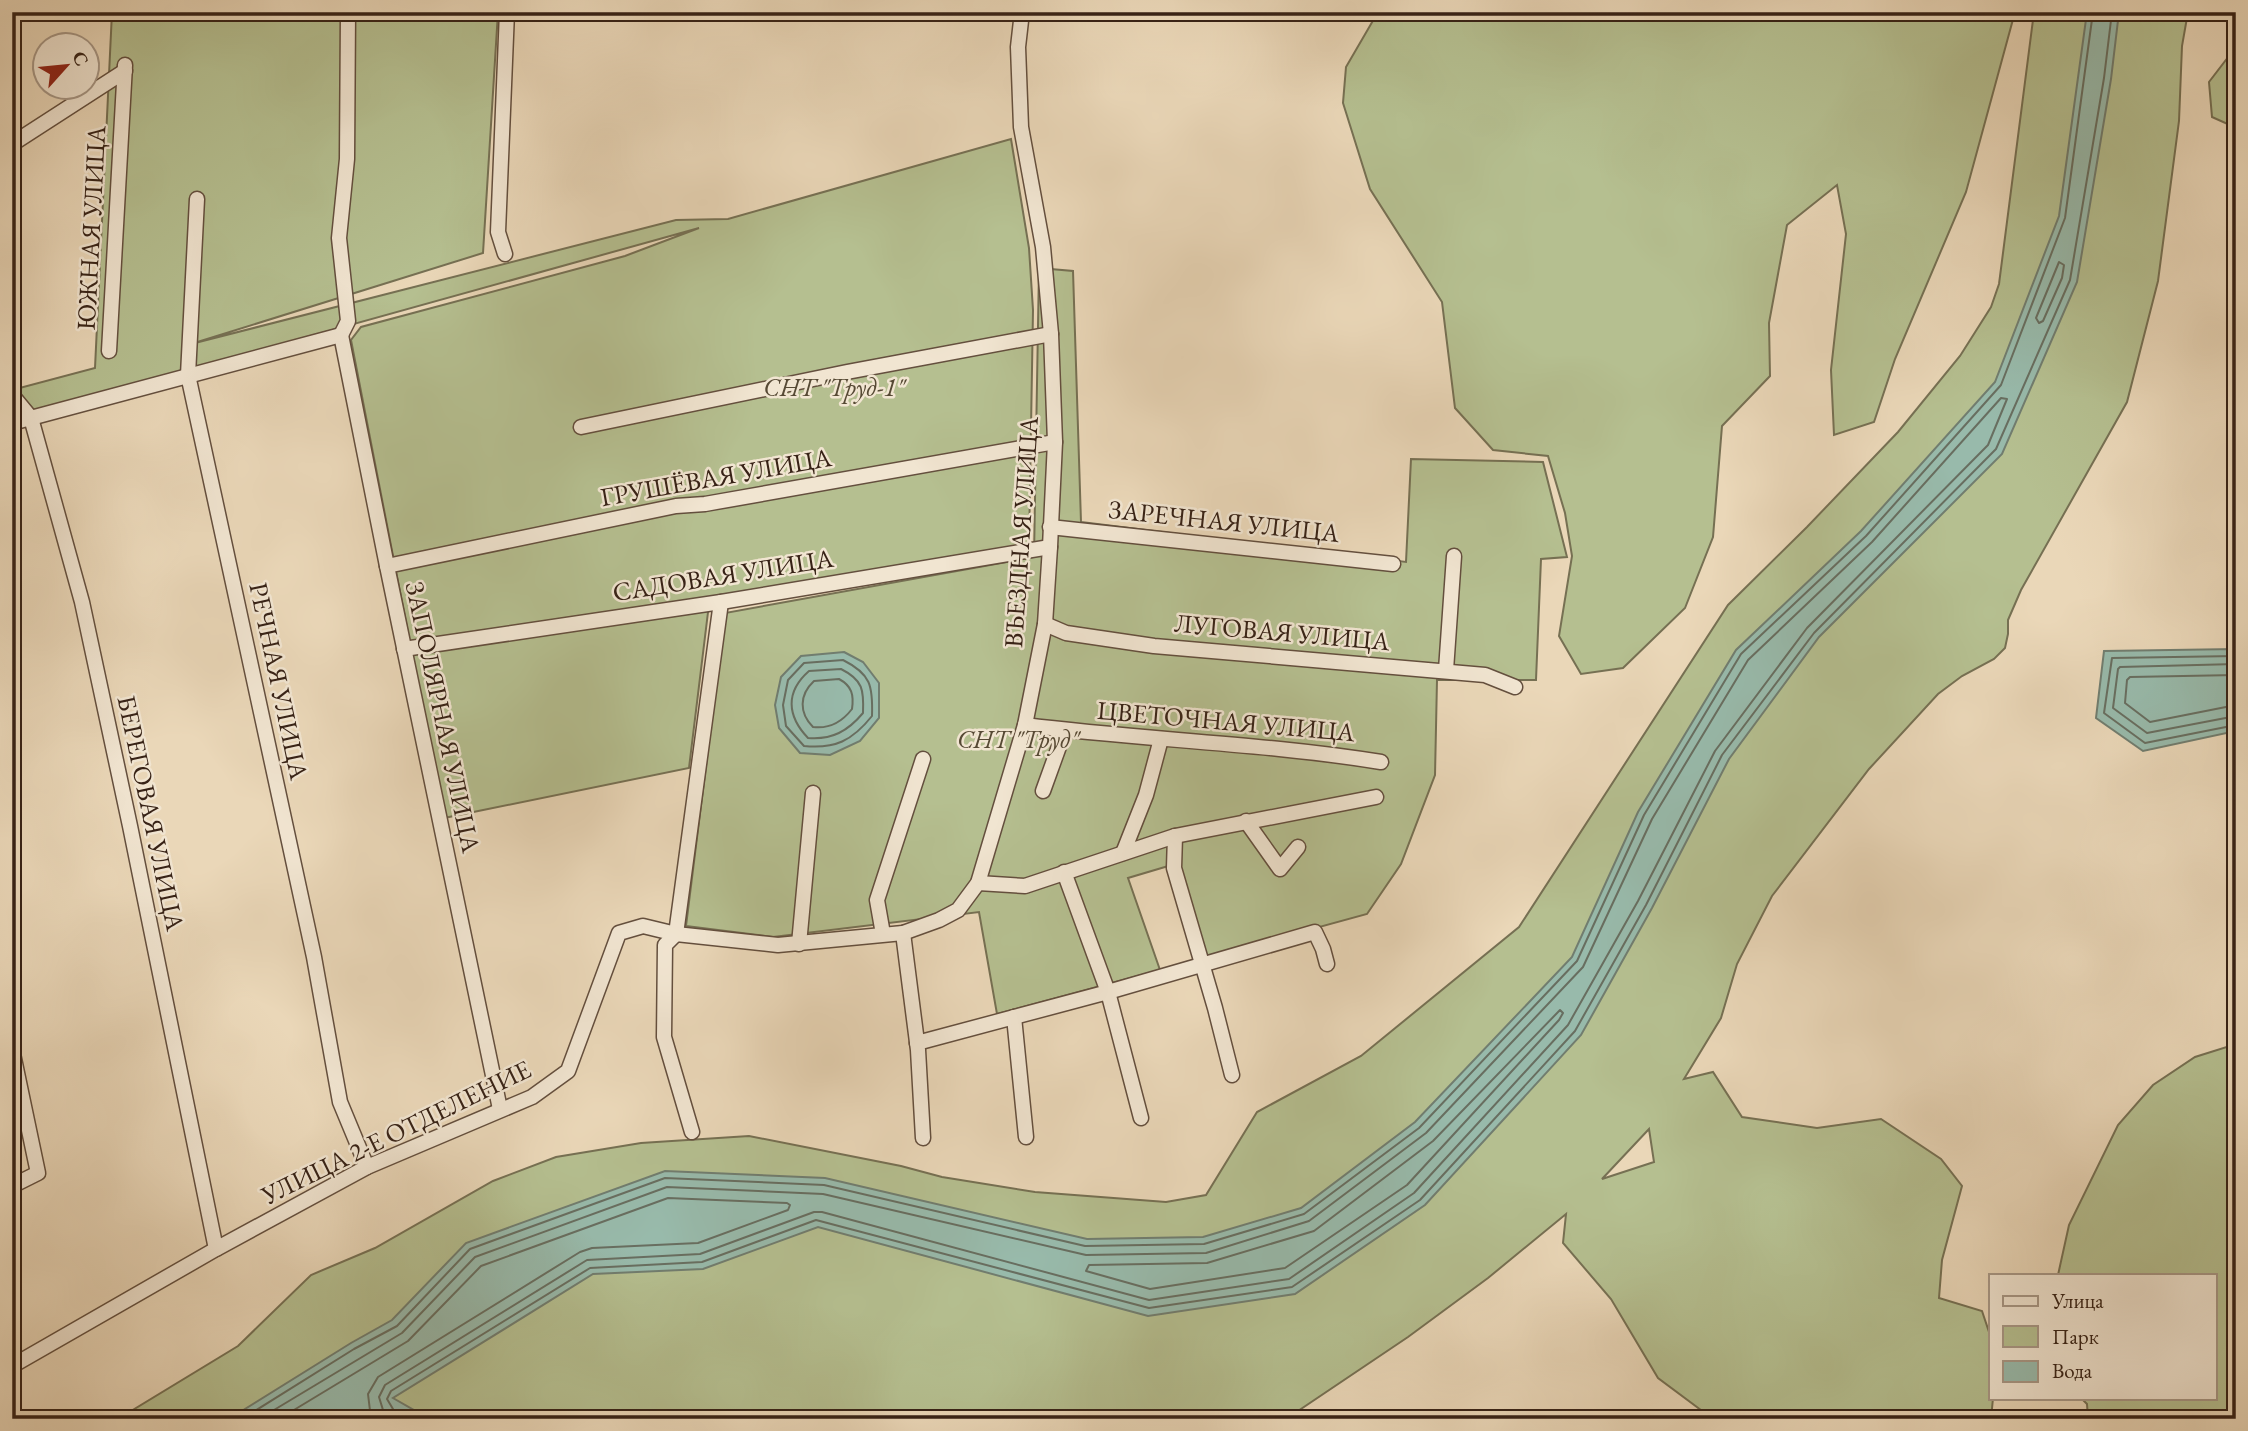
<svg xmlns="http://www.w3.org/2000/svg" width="2248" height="1431" viewBox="0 0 2248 1431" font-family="'EB Garamond',serif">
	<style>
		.green { fill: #b5bf90; stroke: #767053; stroke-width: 2; fill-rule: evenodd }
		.water { fill: #98baab; stroke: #717d6f; stroke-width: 2 }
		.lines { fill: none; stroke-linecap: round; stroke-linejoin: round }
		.shore { stroke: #686e60; stroke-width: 2 }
		.minor-casing { stroke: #644f3e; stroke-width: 17 }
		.minor { stroke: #f1e5d1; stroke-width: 14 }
		.labels { text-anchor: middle; stroke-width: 5; stroke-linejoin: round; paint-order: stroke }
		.street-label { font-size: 26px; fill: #372216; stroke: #f1e5d1 }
		.park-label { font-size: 26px; font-style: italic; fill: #564934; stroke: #f1e5d1 }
	</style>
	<rect width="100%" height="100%" fill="#ead7b8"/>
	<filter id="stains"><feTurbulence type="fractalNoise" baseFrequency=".00286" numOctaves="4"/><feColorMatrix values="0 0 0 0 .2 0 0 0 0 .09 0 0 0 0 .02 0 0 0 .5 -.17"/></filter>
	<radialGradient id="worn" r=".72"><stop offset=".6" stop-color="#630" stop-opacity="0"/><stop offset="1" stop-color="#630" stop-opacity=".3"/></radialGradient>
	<g class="green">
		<path d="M112,12H498L483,253L191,344L676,220L728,219L1011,139L1029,248L1033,310L1029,546L709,604L689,768L444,818L351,340L361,327L625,256L699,228L12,419V390L95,368Z"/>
		<path d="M1378,12H2015L1966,192L1895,359L1874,422L1834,435L1831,370L1846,234L1837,185L1787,225L1769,323L1770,376L1722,426L1713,537L1685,608L1623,668L1581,674L1559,636L1572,556L1565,513L1548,456L1493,450L1455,408L1442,302L1370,189L1343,103L1346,67Z"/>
		<path d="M2034,12H2188L2182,46L2179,121L2158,281L2127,402L2021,590L2008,620V634L2005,648L1994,659L1962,676L1938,694L1869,769L1772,896L1737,964L1721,1018L1684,1079L1713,1072L1742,1117L1817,1128L1881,1119L1941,1159L1962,1186L1942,1260L1939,1298L1982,1311L1991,1338V1398H1993L1991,1419H1713L1658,1378L1611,1299L1563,1243L1566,1214L1488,1278L1408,1337L1286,1419H118L238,1346L311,1275L375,1248L493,1181L556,1157L641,1143L749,1136L901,1166L942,1177L1035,1192L1166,1202L1206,1195L1257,1112L1361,1056L1519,927L1728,605L1807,527L1898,432L1960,356L1991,307L1999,284ZM1649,1129L1654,1162L1602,1179Z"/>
		<path d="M2236,51V126H2232L2212,117L2209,82L2229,56Z"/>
		<path d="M1039,268L1073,271L1081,522L1406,562L1411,459L1543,462L1567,557L1541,559L1536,680H1437L1435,775L1401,864L1367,914L1206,958L1175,864L1128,878L1160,970L997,1014L979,912L773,937L686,926L725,613L1034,557Z"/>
		<path d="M2236,1044V1419H2088L2087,1404L2081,1398H2215V1275H2058L2069,1225L2118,1125L2153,1085L2195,1057Z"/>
	</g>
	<g class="water">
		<path d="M2087,12H2119L2111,79L2077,282L2002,454L1819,637L1729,759L1652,908L1581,1035L1425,1205L1295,1294L1148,1316L818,1227L703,1269L593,1274L393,1398L412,1409L391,1419H229L351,1343L392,1320L466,1243L665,1171L825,1178L1087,1239L1203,1237L1301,1208L1415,1122L1572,957L1638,812L1736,650L1861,531L1995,382L2059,216Z"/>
		<path d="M2236,649V731L2143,751L2096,718L2104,651Z"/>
		<path d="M844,652L863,662L879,683V718L860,741L830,755L800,753L779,728L775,705L781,677L801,656Z"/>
	</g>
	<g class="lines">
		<g class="shore">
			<path d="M2059,262L2064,265L2062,278L2043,321L2039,323L2036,318Z"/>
			<path d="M2236,656L2112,658L2104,713L2145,743L2236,725"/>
			<path d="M843,660C871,674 873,686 872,716C852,741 835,749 804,746L786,726L783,705L788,680L804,663Z"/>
			<path d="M2236,664L2120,667L2118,669L2113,708L2147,733L2236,716"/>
			<path d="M841,669C863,680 864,690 863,713C848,731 832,740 808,738C787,716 785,692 809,671Z"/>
			<path d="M2236,675L2130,677L2127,680L2125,703L2150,722L2236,705"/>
			<path d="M839,679C852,686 854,695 852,709C842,722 829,729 813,727C799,713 799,695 814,681Z"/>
			<path d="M1560,1010L1563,1013L1559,1020L1407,1185L1285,1268L1150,1289L1086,1271L1089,1265L1207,1263L1314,1231L1433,1141Z"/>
			<path d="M242,1419L354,1349L397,1326L470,1249L665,1178L824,1185L1085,1246L1204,1244L1304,1214L1419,1128L1577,961L1644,815L1741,654L1866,536L2001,385L2065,218L2093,12"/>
			<path d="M259,1419L402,1333L475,1257L667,1187L823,1194L1086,1255L1206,1253L1309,1221L1426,1133L1583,967L1652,819L1748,660L1872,542L2001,398L2007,399L1988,445L1807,628L1715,751L1638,901L1568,1025L1414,1193L1289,1279L1149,1300L822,1212H814L700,1254L587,1260L385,1385L379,1397L383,1410L382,1419"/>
			<path d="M279,1419L408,1341L481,1266L668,1198L787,1203L790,1205L788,1210L698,1243L592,1248L580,1252L378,1377L368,1394L371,1419"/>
			<path d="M391,1419L393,1409L387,1399L391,1391L590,1268L702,1262L816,1220L1149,1308L1292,1287L1420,1200L1575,1031L1646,905L1722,755L1814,633L1996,449L2070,280L2104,78L2112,12"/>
		</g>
		<defs>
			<g id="minor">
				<path d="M12,144L125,71"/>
				<path d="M197,199L188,375L314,957L340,1102L367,1167"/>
				<path d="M505,254L498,232L507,12"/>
				<path d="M341,335L387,566L500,1109"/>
				<path d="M341,335L348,321L339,238L347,159L348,12"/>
				<path d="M109,351L125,65"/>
				<path d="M12,395L31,418L82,602L130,826L216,1249"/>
				<path d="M12,423L341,335"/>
				<path d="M581,427L847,372L1051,334"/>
				<path d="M1050,527L1393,564"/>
				<path d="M387,566L676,506L705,504L1055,442"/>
				<path d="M1045,624L1066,633L1154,646L1485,675L1515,687"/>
				<path d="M404,649L721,602L1050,547"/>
				<path d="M1446,670L1454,556"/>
				<path d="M1025,725C1143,740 1263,743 1381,762"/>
				<path d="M1043,791L1065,730"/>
				<path d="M1246,821L1280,869L1298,847"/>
				<path d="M1175,836L1174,868L1215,1008L1232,1075"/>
				<path d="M1123,853L1146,795L1161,739"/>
				<path d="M1064,872L1108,992L1141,1118"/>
				<path d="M978,883L1025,886L1175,836L1376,797"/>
				<path d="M903,933L918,1050L923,1138"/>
				<path d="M883,934L877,900L923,759"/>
				<path d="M799,944L813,793"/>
				<path d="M1014,1017L1026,1137"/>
				<path d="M917,1043L1108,992L1315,932L1323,949L1327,964"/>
				<path d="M12,1049L38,1173L12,1186"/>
				<path d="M692,1132L664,1037L665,945L676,934L721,602"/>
				<path d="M12,1366L216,1249L367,1167L532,1097L568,1071L619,933L643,926L676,934L778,945L903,933L939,920L958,910L978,883L1025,725L1045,624L1050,547L1055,442L1051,334L1043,247L1021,127L1018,47L1022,12"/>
			</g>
		</defs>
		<use href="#minor" class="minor-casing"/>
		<use href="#minor" class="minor"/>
	</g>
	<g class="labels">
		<g class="street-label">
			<text transform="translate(91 228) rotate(-87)" y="9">ЮЖНАЯ УЛИЦА</text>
			<text transform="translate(716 477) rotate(-10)" y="9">ГРУШЁВАЯ УЛИЦА</text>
			<text transform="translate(1224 521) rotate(6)" y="9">ЗАРЕЧНАЯ УЛИЦА</text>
			<text transform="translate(1021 532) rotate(-86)" y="9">ВЪЕЗДНАЯ УЛИЦА</text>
			<text transform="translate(723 575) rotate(-9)" y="9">САДОВАЯ УЛИЦА</text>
			<text transform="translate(1282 632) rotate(5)" y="9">ЛУГОВАЯ УЛИЦА</text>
			<text transform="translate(279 681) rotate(78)" y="9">РЕЧНАЯ УЛИЦА</text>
			<text transform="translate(443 717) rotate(78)" y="9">ЗАПОЛЯРНАЯ УЛИЦА</text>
			<text transform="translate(1226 721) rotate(5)" y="9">ЦВЕТОЧНАЯ УЛИЦА</text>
			<text transform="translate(151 813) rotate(78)" y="9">БЕРЕГОВАЯ УЛИЦА</text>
			<text transform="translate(396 1132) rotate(-26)" y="9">УЛИЦА 2-Е ОТДЕЛЕНИЕ</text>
		</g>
		<g class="park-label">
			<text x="834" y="396">СНТ "Труд-1"</text>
			<text x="1018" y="748">СНТ "Труд"</text>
		</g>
	</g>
	<rect width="2248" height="1431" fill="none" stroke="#ead7b8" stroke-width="42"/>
	<rect x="14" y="14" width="2220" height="1403" fill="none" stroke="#372216" stroke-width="3.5"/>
	<rect x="21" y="21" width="2206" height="1389" fill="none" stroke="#372216" stroke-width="2"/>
	<rect x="1989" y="1274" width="228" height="126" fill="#f1e5d1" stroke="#a79786" stroke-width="2"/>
	<rect x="2003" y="1296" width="35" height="10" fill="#f1e5d1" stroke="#a79786" stroke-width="2"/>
	<text x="2052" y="1308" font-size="21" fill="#372216">Улица</text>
	<rect x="2003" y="1326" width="35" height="21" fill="#b5bf90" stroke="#a79786" stroke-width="2"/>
	<text x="2052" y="1344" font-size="21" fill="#372216">Парк</text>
	<rect x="2003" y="1361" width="35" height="21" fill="#98baab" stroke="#a79786" stroke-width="2"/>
	<text x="2052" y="1378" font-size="21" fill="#372216">Вода</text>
	<g transform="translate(66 66) rotate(63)"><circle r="33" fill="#f1e5d1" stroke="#a79786" stroke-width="2"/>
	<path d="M0-5L12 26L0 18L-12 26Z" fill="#8f2418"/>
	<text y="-10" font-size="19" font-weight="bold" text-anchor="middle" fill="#372216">С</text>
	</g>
	<rect width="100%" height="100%" filter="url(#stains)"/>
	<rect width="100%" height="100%" fill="url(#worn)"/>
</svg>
